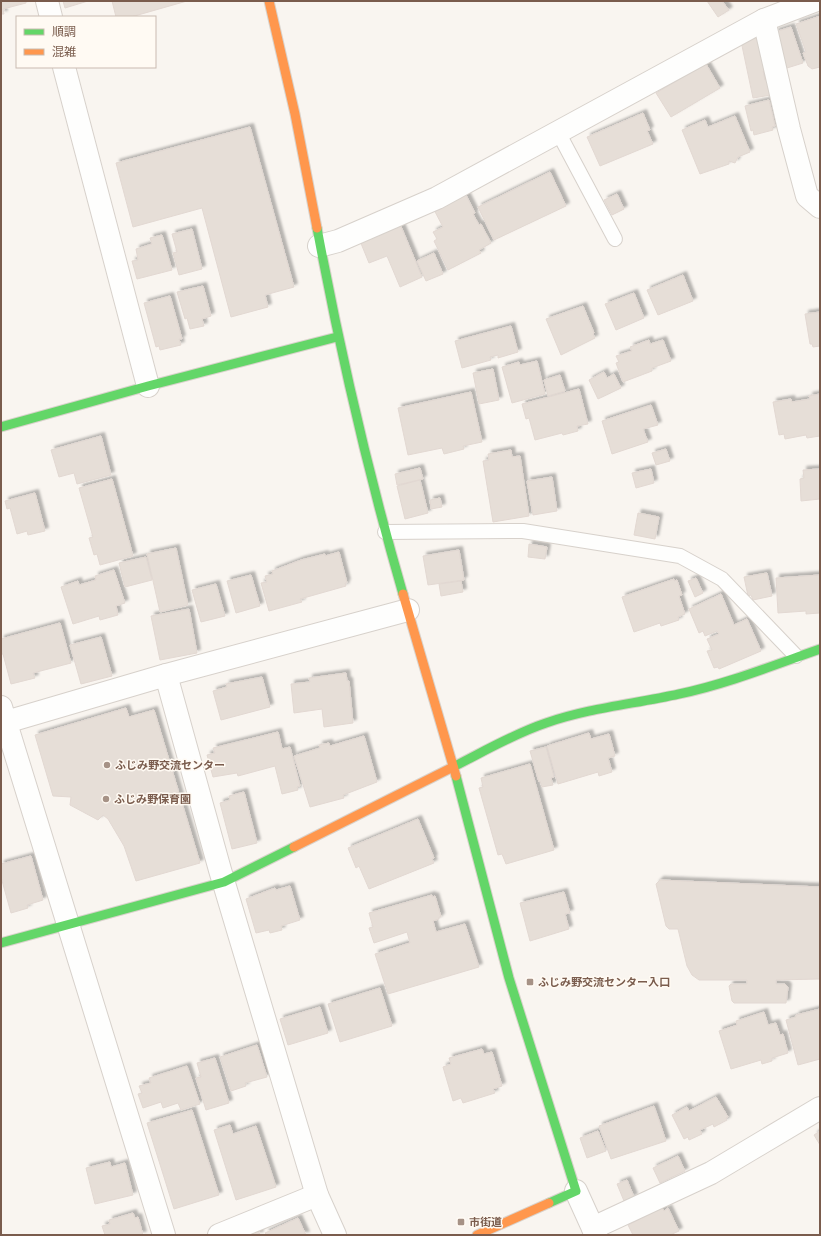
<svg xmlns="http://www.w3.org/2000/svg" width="821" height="1236" viewBox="0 0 821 1236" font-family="Quicksand,'Noto Sans JP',sans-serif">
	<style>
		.building { fill: #e6ded7; stroke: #e2d8d2; filter: url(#shadow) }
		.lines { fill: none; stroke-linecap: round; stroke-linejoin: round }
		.lane-casing { stroke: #d7d1cb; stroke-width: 16 }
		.street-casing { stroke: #d7d1cb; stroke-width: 24 }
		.fast-casing { stroke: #d9d2cb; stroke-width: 11 }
		.slow-casing { stroke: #d9d2cb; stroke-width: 11 }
		.lane { stroke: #fefefd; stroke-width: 14 }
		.street { stroke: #fefefd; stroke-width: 22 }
		.fast { stroke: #63d668; stroke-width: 9 }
		.slow { stroke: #ff974d; stroke-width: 9 }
		.poi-dot { fill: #a69286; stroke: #fffaf3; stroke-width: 1.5 }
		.labels { text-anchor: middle; stroke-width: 3; stroke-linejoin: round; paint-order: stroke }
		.poi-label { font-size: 11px; font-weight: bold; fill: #7a5c4d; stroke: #fffaf3; text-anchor: start }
	</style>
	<defs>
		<filter id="shadow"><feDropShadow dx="3.5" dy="-3.5" stdDeviation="1" flood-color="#0004"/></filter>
	</defs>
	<rect width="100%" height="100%" fill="#f9f5f0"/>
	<g class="building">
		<path d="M1,1H26V3L3,9L4,14H1Z"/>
		<path d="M63,1H88L65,8Z"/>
		<path d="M112,1H187L131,17H116Z"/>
		<path d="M707,1H722L729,10L718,17Z"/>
		<path d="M820,16V67L812,69L808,66L803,53L806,52L796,24Z"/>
		<path d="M791,27L803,63L787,68L775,32Z"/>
		<path d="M758,37L765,71H763L765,80H768L771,95L753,98L741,41Z"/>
		<path d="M706,64L720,88L671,117L656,93Z"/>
		<path d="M769,100L775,126L772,127L773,130L754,135L753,130L751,131L745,106Z"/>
		<path d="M643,113L650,130L647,131L653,144L600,166L587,137Z"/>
		<path d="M735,116L750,152L738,157L735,163L729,161V164L700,174L682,130L705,120L708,127Z"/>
		<path d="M250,127L294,287L265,295L268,307L231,317L202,208L133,227L116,163Z"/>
		<path d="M550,172L566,206L494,240L478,207Z"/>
		<path d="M464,191L475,213L473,214L479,225L481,224L491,243L479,250L481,253L448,270L434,241L437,239L433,232L443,227L432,206Z"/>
		<path d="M617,194L624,209L612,215L604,200Z"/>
		<path d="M400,224L422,277L400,287L387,256L369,263L360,241Z"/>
		<path d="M192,229L202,269L179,275L173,253L177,252L172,234Z"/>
		<path d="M162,235L172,270L137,279L132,261L138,260L136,249L152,244L150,238Z"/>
		<path d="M434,253L443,274L426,281L417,261Z"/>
		<path d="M683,275L693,301L658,315L647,290Z"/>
		<path d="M203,286L211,316L202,319L204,326L190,329L187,318L185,319L177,292Z"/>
		<path d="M634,293L644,318L616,330L605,304Z"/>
		<path d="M170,296L182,339H179L181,345L160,350L159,346L156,347L144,303Z"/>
		<path d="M583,306L594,333L593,334L595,338L561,355L546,319Z"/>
		<path d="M820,312V346L813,347L812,344H810L805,314Z"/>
		<path d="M511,326L518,352L498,358V355L490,357L491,360L462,368L455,341Z"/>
		<path d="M649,340L650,344L663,340L671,361L652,368V371L623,382L616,363L619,362L616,356L632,351L630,347Z"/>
		<path d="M537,361L545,394L512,403L502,367L519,362L520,365Z"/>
		<path d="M493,369L499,400L479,404L473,373Z"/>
		<path d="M604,372L607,378L614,374L621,388L598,399L589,380Z"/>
		<path d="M560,375L565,391L548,396L544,380Z"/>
		<path d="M579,389L588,424L577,426L578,431L563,435L562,433L535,440L529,418L526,419L522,404Z"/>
		<path d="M471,392L482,442L463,446L464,449L444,454L442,448L408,455L398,408Z"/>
		<path d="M820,394V436L807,438L806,435L785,439L784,434L779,435L773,402L791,399L792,402L810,399L809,396Z"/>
		<path d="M651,405L658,425L643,429L648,442L612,454L602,421Z"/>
		<path d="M101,436L111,475L77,484L74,473L59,477L51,450Z"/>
		<path d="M666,449L670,461L656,465L652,453Z"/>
		<path d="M511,450L512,457L520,456L529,516L493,522L483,461L489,460L488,454Z"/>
		<path d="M420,468L423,479L397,485L395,474Z"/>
		<path d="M651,469L654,483L636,488L632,473Z"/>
		<path d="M820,469V499L801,501L800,479L804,478L803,470Z"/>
		<path d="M552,477L557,511L533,515L527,481Z"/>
		<path d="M112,479L133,556L100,565L97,554L94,555L89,538L93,537L79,488Z"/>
		<path d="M420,480L428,513L405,519L397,486Z"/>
		<path d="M35,493L45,531L28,535L27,531L17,534L10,508L7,509L5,501Z"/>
		<path d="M440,498L442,507L431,509L430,500Z"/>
		<path d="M638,513L659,517L655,539L634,535Z"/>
		<path d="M529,544L547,547L545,559L528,557Z"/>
		<path d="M176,548L188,605L160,612L147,554Z"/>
		<path d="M459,550L464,580L428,585L423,556Z"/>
		<path d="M339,552L347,583H345L346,586L300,599L302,602L269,611L261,583L267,582L265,576L273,574L272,571L301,560L325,554V556Z"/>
		<path d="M146,557L152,580L125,587L119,563Z"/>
		<path d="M114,570L125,603L116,606L118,615L100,620L99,616L73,624L61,587L78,581L79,585L96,580L95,576Z"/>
		<path d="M767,573L772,596L753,600L751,595L748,596L744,577Z"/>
		<path d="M251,575L260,606L236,613L227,581Z"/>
		<path d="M820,575V613L806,614V611L778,613L776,578Z"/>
		<path d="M696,578L703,593L695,597L688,581Z"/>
		<path d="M674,579V581L677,580L682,595L679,596L685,614L678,617L679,620L661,626L660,623L634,632L622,597Z"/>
		<path d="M461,581L463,592L441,596L439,584Z"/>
		<path d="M216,584L225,616L201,622L192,590Z"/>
		<path d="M721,594L734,625L747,619L761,651L719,669L718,667L714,668L707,651L712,650L707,639L719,634L717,631L705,636L703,631L699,633L689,609Z"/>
		<path d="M189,609L197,653L160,660L151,616Z"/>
		<path d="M60,623L71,663L33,673L35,678L11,684L3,654H1V639Z"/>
		<path d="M101,637L112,676L81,684L70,645Z"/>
		<path d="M346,673L347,681H349L353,723L324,727L322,709L294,713L291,684L310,682L309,678Z"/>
		<path d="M262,677L270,707L221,720L213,691L227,687L226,684Z"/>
		<path d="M126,708L129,717L154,710L200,863L136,881L124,846L108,819L103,815L98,820L70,805L71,797L53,796L35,735Z"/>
		<path d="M278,732L282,749L290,747L300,786L297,787L298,790L282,794L275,766L238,776L237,773L213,777L207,755L215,753L213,748Z"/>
		<path d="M589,733L591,739L609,734L615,756L608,758L612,772L599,776L598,772L558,784L547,746Z"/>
		<path d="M364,736L377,782L343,795L344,798L310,807L294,756L320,748L319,745L329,743L330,746Z"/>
		<path d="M546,747L554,777L551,778L553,785L542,787L540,781L539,782L530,751Z"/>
		<path d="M530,764L554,850L506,864L502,854L498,855L479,788L483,787L481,778Z"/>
		<path d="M244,792L257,843L232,849L220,803L230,800L229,796Z"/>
		<path d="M418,819L434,858L432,859L434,863L369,889L359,866L356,868L348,848Z"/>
		<path d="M31,856L43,900L27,905L28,908L11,913L1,877V864Z"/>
		<path d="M660,880L820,887V979L776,980V984H785L788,987L786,1003H734L732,1001L729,986L731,984H747V980H699L692,975L687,966L678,929H669L666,926L656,884Z"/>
		<path d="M290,886L300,920L281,926L282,930L270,933L269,930L256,933L246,899L275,888L276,890Z"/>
		<path d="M564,892L570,913L565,914L569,929L530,941L520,903Z"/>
		<path d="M432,895V897L435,896L441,917H439V919L433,921L436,932L465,924L479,967L388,994L375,954L410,943L407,932L374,943L369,928L373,927L369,913Z"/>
		<path d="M380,988L392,1026L340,1042L328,1004Z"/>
		<path d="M320,1007L328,1033L288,1045L280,1019Z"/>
		<path d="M820,1009V1059L798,1065L786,1020L796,1017V1015Z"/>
		<path d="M764,1012L768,1025L776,1023L780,1035L783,1034L788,1053L772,1058V1061L762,1064L761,1060L731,1069L719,1031L737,1025L736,1021Z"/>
		<path d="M257,1045L267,1077L245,1083L246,1086L231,1091L220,1057Z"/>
		<path d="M482,1049L484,1054L492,1052L502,1086L493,1089L495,1093L463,1103L461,1098L453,1101L443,1067L451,1064L449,1058Z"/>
		<path d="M215,1058L229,1103L206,1110L196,1078L201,1077L197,1063Z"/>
		<path d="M187,1066L200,1104L181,1110L178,1103L163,1108L161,1102L143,1108L138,1094L142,1093L139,1086L151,1083L149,1078Z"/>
		<path d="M716,1097L728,1117L726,1118L727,1120L714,1127L713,1124L700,1130L702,1134L689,1140L688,1137L684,1139L672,1115L687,1107L689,1111Z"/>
		<path d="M654,1106L666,1141L611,1159L599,1126Z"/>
		<path d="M192,1110L219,1195L174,1209L147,1123Z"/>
		<path d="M230,1125L233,1134L256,1126L276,1187L236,1200L214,1130Z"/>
		<path d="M598,1131L606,1151L587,1158L580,1138Z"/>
		<path d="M820,1131V1145L814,1135Z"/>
		<path d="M678,1156L685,1171L660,1183L653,1168Z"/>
		<path d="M110,1162L111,1167L125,1163L133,1195L95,1204L86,1168Z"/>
		<path d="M627,1180L634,1197L624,1201L617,1184Z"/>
		<path d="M662,1208L664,1211L668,1208L679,1231L670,1235H633L628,1225Z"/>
		<path d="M133,1213L135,1218L138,1217L143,1235H105L102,1226L110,1224L109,1220Z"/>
		<path d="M298,1218L306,1235H267L265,1233Z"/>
		<path d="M258,1230L260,1235H248Z"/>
	</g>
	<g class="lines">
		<defs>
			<g id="lane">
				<path d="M558,132L615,239"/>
				<path d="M385,532L523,531L680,556L722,579L796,656"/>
			</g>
			<g id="street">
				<path d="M47,1L51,17"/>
				<path d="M764,20L789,129L807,196L820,207"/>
				<path d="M64,67L148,386"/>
				<path d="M319,246L338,241L437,198L764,20L814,1"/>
				<path d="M166,675L408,610"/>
				<path d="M1,707L164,1235"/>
				<path d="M6,722L166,675L220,870L317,1195L335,1235"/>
				<path d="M576,1191L596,1235"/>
				<path d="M593,1228L711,1173L820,1108"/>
				<path d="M219,1235L317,1195"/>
			</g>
			<g id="fast">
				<path d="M317,228C340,351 368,473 403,594"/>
				<path d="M1,427L148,386L337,337"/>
				<path d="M453,767C483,752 513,734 546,723C589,708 634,704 679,694C727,684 774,665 820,649"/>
				<path d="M456,776L509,978L576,1191L549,1203"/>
				<path d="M1,943L224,882L294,847"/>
			</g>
			<g id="slow">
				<path d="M269,1L295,114L317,228"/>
				<path d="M403,594L456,776"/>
				<path d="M294,847L453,767"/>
				<path d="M477,1235L549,1203"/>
			</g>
		</defs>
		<use href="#lane" class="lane-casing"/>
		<use href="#street" class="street-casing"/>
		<use href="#fast" class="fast-casing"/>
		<use href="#slow" class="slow-casing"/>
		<use href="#lane" class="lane"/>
		<use href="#street" class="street"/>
		<use href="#fast" class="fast"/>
		<use href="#slow" class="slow"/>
	</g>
	<g class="poi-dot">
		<circle cx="107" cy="765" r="4"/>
		<circle cx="106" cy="799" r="4"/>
		<rect x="526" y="978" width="8" height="8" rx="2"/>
		<rect x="457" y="1218" width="8" height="8" rx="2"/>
	</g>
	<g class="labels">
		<g class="poi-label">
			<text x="115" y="769">ふじみ野交流センター</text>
			<text x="114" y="803">ふじみ野保育園</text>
			<text x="538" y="986">ふじみ野交流センター入口</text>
			<text x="469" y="1226">市街道</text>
		</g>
	</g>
	<rect width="821" height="1236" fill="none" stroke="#7a5c4d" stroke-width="4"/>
	<rect x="16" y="16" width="140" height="52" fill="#fffaf3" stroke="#cabbb1"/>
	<rect x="24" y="29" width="20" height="6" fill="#63d668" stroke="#cabbb1"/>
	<text x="52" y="36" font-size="12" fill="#7a5c4d">順調</text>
	<rect x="24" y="49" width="20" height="6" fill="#ff974d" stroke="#cabbb1"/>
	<text x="52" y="56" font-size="12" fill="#7a5c4d">混雑</text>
</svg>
